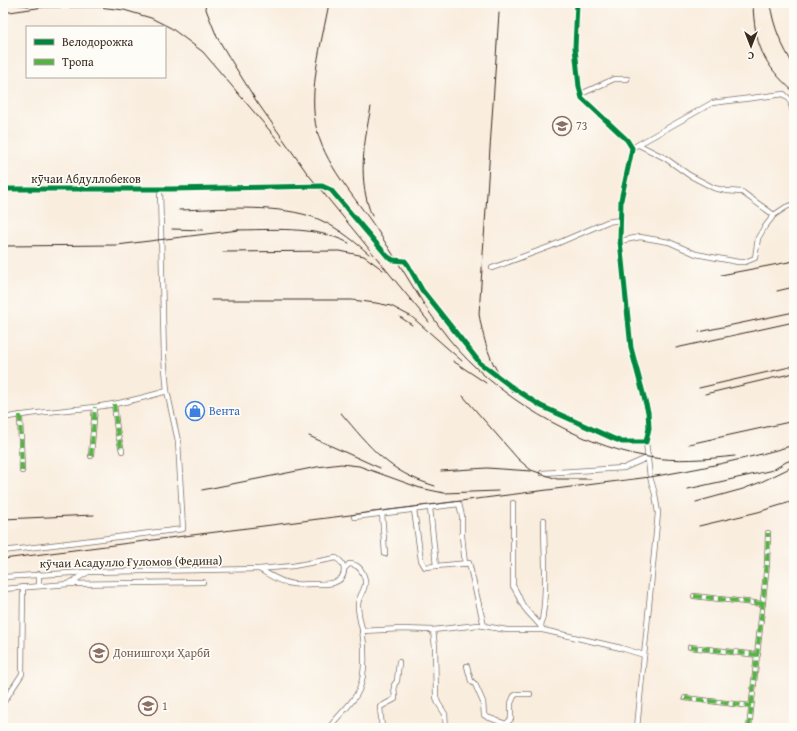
<svg xmlns="http://www.w3.org/2000/svg" width="797" height="731" viewBox="0 0 797 731" font-family="'Gentium Book Plus',serif">
	<style>
		.lines { fill: none; stroke-linecap: round; stroke-linejoin: round }
		.minor-casing { stroke: #7e6e61; stroke-width: 6 }
		.minor { stroke: #fff; stroke-width: 4.5 }
		.rail { stroke: #3b2a1e; stroke-width: 1 }
		.quiet { stroke: #57b245; stroke-width: 4; stroke-dasharray: 8 4; stroke-linecap: butt }
		.cycleway-casing { stroke: #fdfcf7; stroke-width: 8 }
		.cycleway { stroke: #00873e; stroke-width: 5 }
		.labels { text-anchor: middle; stroke-width: 3.5; stroke-linejoin: round; paint-order: stroke }
		.education-label { font-size: 12px; fill: #785e54; stroke: #fdfcf7; text-anchor: start }
		.street-label { font-size: 12px; fill: #3b2a1e; stroke: #fdfcf7 }
		.shop-label { font-size: 12px; fill: #366cbe; stroke: #fdfcf7; text-anchor: start }
	</style>
	<rect width="100%" height="100%" fill="#fdfcf7"/>
	<filter id="ink" filterUnits="userSpaceOnUse"><feTurbulence type="fractalNoise" baseFrequency=".025" numOctaves="2"/><feDisplacementMap in="SourceGraphic" scale="8" xChannelSelector="R" yChannelSelector="G"/><feConvolveMatrix kernelMatrix="1 2 1 2 8 2 1 2 1" color-interpolation-filters="sRGB"/></filter>
	<filter id="wash" filterUnits="userSpaceOnUse"><feTurbulence type="fractalNoise" baseFrequency=".012" numOctaves="4" result="noise"/><feDisplacementMap in="SourceGraphic" scale="16" xChannelSelector="R" yChannelSelector="G"/><feGaussianBlur stdDeviation="0.9" result="paint"/><feColorMatrix in="noise" values="0 0 0 0 0 0 0 0 0 0 0 0 0 0 0 0 0 1.4 0 .05"/><feComposite in="paint" operator="in"/></filter>
	<g filter="url(#wash)">
		<rect width="100%" height="100%" fill="#f9edde"/>
	</g>
	<g filter="url(#ink)">
		<g class="lines">
			<defs>
				<g id="minor">
					<path d="M581,94L614,79H627"/>
					<path d="M639,145L665,158L689,175L714,188L727,191L742,192L774,215L786,207L794,204"/>
					<path d="M632,148L712,103L784,94L790,100L794,117"/>
					<path d="M3,189H170L322,186L331,190L388,257L393,260L405,261L408,265L422,290L480,363L509,385L541,406L612,438L622,442H646L649,428L648,412L631,348L620,241L621,200L631,154L632,148L627,140L582,98L579,87L575,48L577,3"/>
					<path d="M620,241L640,237L669,242L696,254L738,262H745L755,258L758,238L764,228L774,215"/>
					<path d="M492,268L549,247L607,222L620,220"/>
					<path d="M114,404L117,430L122,451"/>
					<path d="M20,415L22,471"/>
					<path d="M3,418C34,412 64,411 95,407C119,404 143,398 167,391"/>
					<path d="M91,456L95,407"/>
					<path d="M542,473L624,468L649,457"/>
					<path d="M513,503V586C518,593 520,602 524,607C530,616 538,621 543,630"/>
					<path d="M430,508L436,566"/>
					<path d="M414,510L421,560L425,567L469,563L484,626"/>
					<path d="M382,513L385,554"/>
					<path d="M354,517L459,504L462,516V536L465,564"/>
					<path d="M3,551L183,529L178,441L167,391L164,357L160,189"/>
					<path d="M336,558C341,561 344,564 344,570C344,586 323,584 312,584C306,584 299,585 293,584C281,583 270,575 259,569L293,566Z"/>
					<path d="M3,577L88,572L259,569"/>
					<path d="M70,583L88,572"/>
					<path d="M39,586V574"/>
					<path d="M3,589L69,584L203,582"/>
					<path d="M694,596L763,604"/>
					<path d="M541,626C548,592 544,555 544,520"/>
					<path d="M433,630L435,647L436,697L438,703L445,714L446,728"/>
					<path d="M362,631L401,629L433,630L478,625L507,630H543L621,648L644,655"/>
					<path d="M690,647L758,655"/>
					<path d="M467,666L471,681L475,684L483,702L484,715L487,717L506,724"/>
					<path d="M685,698L751,706"/>
					<path d="M3,703L22,674L23,587"/>
					<path d="M329,728C338,715 353,704 359,690C366,673 365,647 362,629C360,621 358,613 358,605C358,596 367,589 365,580C363,571 358,564 349,564L345,568"/>
					<path d="M382,728L380,707L395,699L394,685L397,681L399,662"/>
					<path d="M505,728L506,724L511,719V703L514,696L517,694H530"/>
					<path d="M637,728L658,513L655,494L650,477L646,442"/>
					<path d="M749,728L767,564L768,533"/>
				</g>
			</defs>
			<use href="#minor" class="minor-casing"/>
			<use href="#minor" class="minor"/>
			<g class="rail">
				<path d="M3,3L29,6"/>
				<path d="M204,3L207,12L217,37L229,57L257,102L307,173L429,322"/>
				<path d="M329,3C322,42 307,92 317,131C328,171 360,202 381,236C404,270 423,307 449,339C495,396 575,444 648,457C676,462 707,459 735,456"/>
				<path d="M753,3C754,43 763,65 794,92"/>
				<path d="M770,3C773,27 782,46 794,66"/>
				<path d="M3,13L44,7H99L124,10L151,18L171,28L203,52L282,145"/>
				<path d="M499,13L479,314C484,343 492,370 512,392"/>
				<path d="M371,107C364,143 357,180 372,216"/>
				<path d="M179,210C220,209 270,204 310,216C332,223 352,239 369,254"/>
				<path d="M172,229L203,230"/>
				<path d="M233,230C273,230 313,225 349,243"/>
				<path d="M3,246L117,245L239,230"/>
				<path d="M223,252L340,251L364,256L383,270"/>
				<path d="M721,275L794,261"/>
				<path d="M777,291L794,287"/>
				<path d="M211,300H352L376,303L391,306L412,317L462,361"/>
				<path d="M400,317L412,325"/>
				<path d="M699,332L794,312"/>
				<path d="M676,348L794,322"/>
				<path d="M453,361L486,383"/>
				<path d="M699,388L794,366"/>
				<path d="M705,394L794,373"/>
				<path d="M463,396L518,459L531,470L557,479H591"/>
				<path d="M341,413C371,448 388,472 435,486"/>
				<path d="M309,436L380,468"/>
				<path d="M689,444L794,421"/>
				<path d="M441,471L487,468L531,471"/>
				<path d="M688,489L773,470L786,462L794,459"/>
				<path d="M202,490L317,467L341,464L359,466L420,488L444,493L498,491"/>
				<path d="M696,502L743,489L761,482L794,466"/>
				<path d="M3,519L94,515"/>
				<path d="M699,526L758,512L794,501"/>
				<path d="M3,559L650,477C699,469 747,459 794,445"/>
			</g>
			<g class="quiet">
				<path d="M114,404L117,430L122,451"/>
				<path d="M20,415L22,471"/>
				<path d="M91,456L95,407"/>
				<path d="M694,596L763,604"/>
				<path d="M690,647L758,655"/>
				<path d="M685,698L751,706"/>
				<path d="M749,728L767,564L768,533"/>
			</g>
			<defs>
				<path id="cycleway" d="M3,189H170L322,186L331,190L388,257L393,260L405,261L408,265L422,290L480,363L509,385L541,406L612,438L622,442H646L649,428L648,412L631,348L620,241L621,200L631,154L632,148L627,140L582,98L579,87L575,48L577,3"/>
			</defs>
			<use href="#cycleway" class="cycleway-casing"/>
			<use href="#cycleway" class="cycleway"/>
		</g>
	</g>
	<defs>
		<symbol id="school-ring" viewBox="-11 -11 22 22"><circle r="9.5" fill="#fdfcf7" stroke="#8d6e63" stroke-width="1.5"/><path d="M0-5L7-2L0 1L-7-2ZM-4 1L0 2.5L4 1V4Q0 6-4 4Z" fill="#8d6e63"/></symbol>
		<symbol id="shop-ring" viewBox="-11 -11 22 22"><circle r="9.5" fill="#fdfcf7" stroke="#3f7fe0" stroke-width="1.5"/><path d="M-5-2.5h2.3a2.7 3.5 0 0 1 5.4 0H5L5.5 6h-11ZM-1.5-2.5h3a1.5 2.3 0 0 0-3 0Z" fill="#3f7fe0"/></symbol>
		<symbol id="university-ring" viewBox="-11 -11 22 22"><circle r="9.5" fill="#fdfcf7" stroke="#8d6e63" stroke-width="1.5"/><path d="M0-5L7-2L0 1L-7-2ZM-4 1L0 2.5L4 1V4Q0 6-4 4Z" fill="#8d6e63"/></symbol>
	</defs>
	<g fill-rule="evenodd">
		<use href="#school-ring" x="551" y="115" width="22" height="22"/>
		<use href="#shop-ring" x="184" y="400" width="22" height="22"/>
		<use href="#university-ring" x="88" y="642" width="22" height="22"/>
		<use href="#university-ring" x="137" y="695" width="22" height="22"/>
	</g>
	<g class="labels">
		<g class="education-label">
			<text x="576" y="130">73</text>
			<text x="113" y="657">Донишгоҳи Ҳарбӣ</text>
			<text x="162" y="710">1</text>
		</g>
		<g class="street-label">
			<text x="86" y="183">кӯчаи Абдуллобеков</text>
			<text transform="translate(131 562) rotate(-1)" y="4">кӯчаи Асадулло Ғуломов (Федина)</text>
		</g>
		<g class="shop-label">
			<text x="209" y="415">Вента</text>
		</g>
	</g>
	<rect width="797" height="731" fill="none" stroke="#fdfcf7" stroke-width="16"/>
	<rect x="26" y="26" width="140" height="52" fill="#fdfcf7" stroke="#afa8a0"/>
	<rect x="34" y="39" width="20" height="6" fill="#00873e" stroke="#afa8a0"/>
	<text x="62" y="46" font-size="12" fill="#3b2a1e">Велодорожка</text>
	<rect x="34" y="59" width="20" height="6" fill="#57b245" stroke="#afa8a0"/>
	<text x="62" y="66" font-size="12" fill="#3b2a1e">Тропа</text>
	<g transform="translate(751 46) rotate(180)" stroke="#fdfcf7" stroke-width="3" paint-order="stroke">
	<path d="M0-3L7 15L0 10L-7 15Z" fill="#3b2a1e"/>
	<text y="-6" font-size="11" font-weight="bold" text-anchor="middle" fill="#3b2a1e">С</text>
	</g>
</svg>
